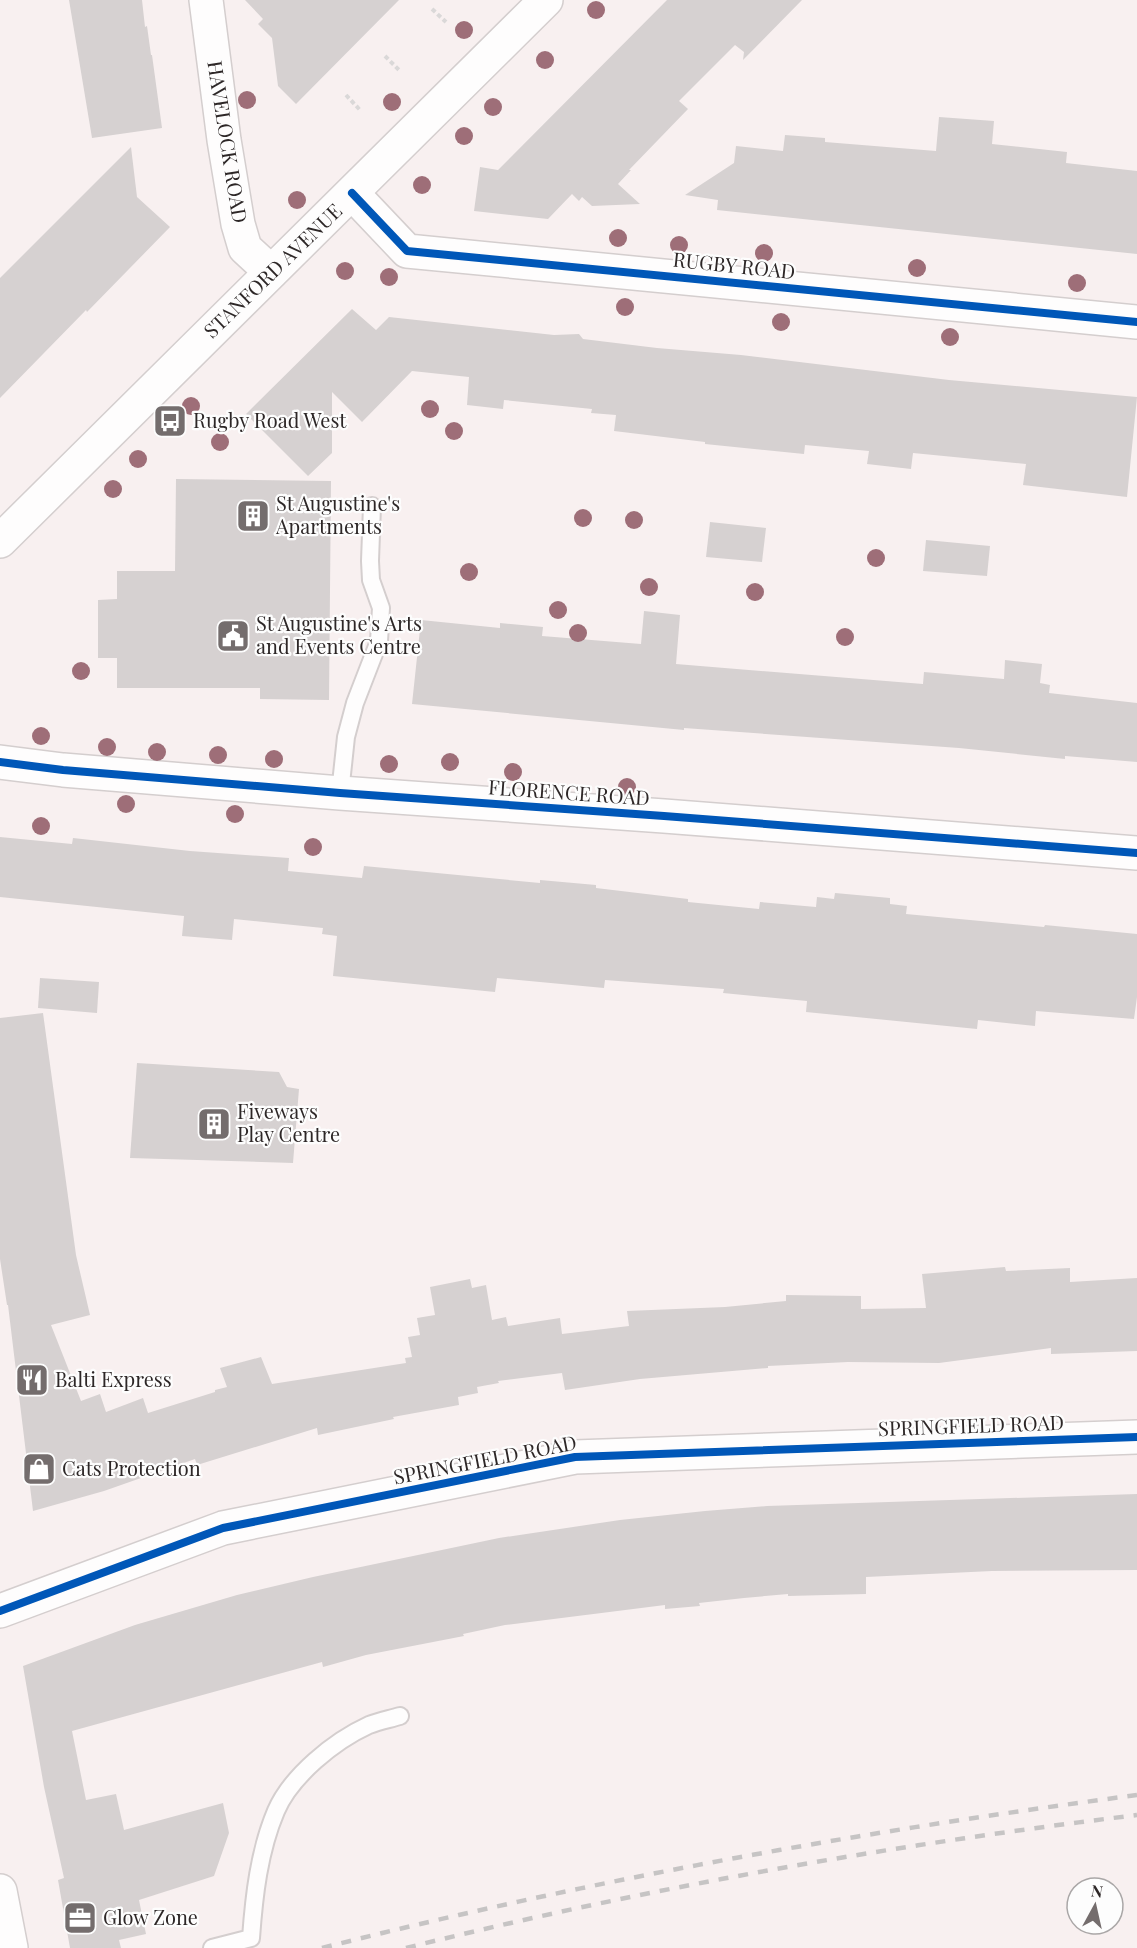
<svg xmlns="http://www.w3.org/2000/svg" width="1137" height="1948" viewBox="0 0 1137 1948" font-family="'Playfair Display',serif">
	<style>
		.building { fill: #d6d1d1 }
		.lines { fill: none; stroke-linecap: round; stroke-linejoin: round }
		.service-casing { stroke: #d4cece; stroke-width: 20 }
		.minor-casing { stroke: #d4cece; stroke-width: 36 }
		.tertiary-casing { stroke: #d4cece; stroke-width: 36 }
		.trunk-casing { stroke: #d4cece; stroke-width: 36 }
		.path { stroke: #dad8d8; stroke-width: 4; stroke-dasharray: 4.5 3; stroke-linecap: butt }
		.service { stroke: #fefdfd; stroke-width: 16 }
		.minor { stroke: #fefdfd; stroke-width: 33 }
		.tertiary { stroke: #fefdfd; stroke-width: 33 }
		.trunk { stroke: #fefdfd; stroke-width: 33 }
		.rail { stroke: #c6c4c4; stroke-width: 4.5; stroke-dasharray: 10 10; stroke-linecap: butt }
		.cycleway-casing { stroke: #fdfdfd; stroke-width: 11 }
		.cycleway { stroke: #0057b8; stroke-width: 8 }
		.tree { fill: #9e6e78 }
		.labels { text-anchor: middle; stroke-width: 4.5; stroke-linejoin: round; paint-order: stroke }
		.street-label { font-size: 20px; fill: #2d2727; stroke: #fdfdfd }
		.poi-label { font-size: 20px; fill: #2d2727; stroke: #fdfdfd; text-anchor: start }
	</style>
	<rect width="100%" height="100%" fill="#f8f0f0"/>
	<g class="building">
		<path d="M69,0H142L145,27L147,26L151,55H152L162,128L92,138Z"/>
		<path d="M245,0H399L296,104L278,86L272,38L258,24L263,19Z"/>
		<path d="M667,0H802L743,60L744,52L735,45L679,101L688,109L629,170H631L618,184L640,204L592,206L582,197L579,201L572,194L548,219L474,211L480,167L498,170Z"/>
		<path d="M939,117L994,121L992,144L1067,152L1066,163L1137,171V254L717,210L718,200L685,195L734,163L736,146L783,151L785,135L825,138V142L936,151Z"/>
		<path d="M131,147L137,197L170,227L87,312L86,310L0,398V278Z"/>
		<path d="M352,309L376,330L389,317L554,335L579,334L583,339L657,348L741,355L949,380L1137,397L1127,497L1023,485L1026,464L913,453L911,469L867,464L869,451L805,445L804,454L705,444V442L614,431L616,415L591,413L592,409L504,400L503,409L467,405L469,377L412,371L362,422L332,392V453L308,476L246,414Z"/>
		<path d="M176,479L331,481L329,700L260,699V688H117V658H98V600L117,599V571H175Z"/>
		<path d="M710,522L766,528L762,562L706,557Z"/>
		<path d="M926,540L990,546L987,576L923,571Z"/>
		<path d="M644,611L680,615L676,664L923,684L924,672L1004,679L1005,660L1042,664L1040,683L1050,685L1049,693L1137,703V762L1065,756V759L959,748L684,728V730L412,704L421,620L500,628V623L543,627L542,636L641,644Z"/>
		<path d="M0,837L72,844L73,838L190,851L289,858L288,871L362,878L364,866L540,883V880L596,885V888L688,899V902L759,909L760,902L816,907L817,897L834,899L835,893L890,898V904L907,906L906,914L1044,927L1045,925L1137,934V997L1134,1019L1036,1011L1035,1026L978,1020L977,1029L806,1012L807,1001L723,993L724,989L605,980L604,988L497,978L495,992L333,976L337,936L322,934L323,928L234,919L232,940L182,936L184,916L0,897Z"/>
		<path d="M40,978L99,982L97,1013L38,1008Z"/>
		<path d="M43,1013L76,1255L90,1315L51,1325L81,1401L100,1394L106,1412L143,1398L148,1413L215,1392V1390L227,1387L220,1368L261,1357L272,1384L406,1363L405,1358L412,1357L408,1337L420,1335L417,1318L435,1315L430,1287L470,1279L472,1288L486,1285L492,1320L506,1317L508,1326L560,1318L562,1334L629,1326L627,1311L725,1307L786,1301V1295L861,1296V1309L926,1308L922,1274L1005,1267L1006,1271L1070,1268V1282L1137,1278V1351L1051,1354V1348L939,1363L848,1362L768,1366V1368L640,1379L565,1390L562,1373L498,1381L499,1383L477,1387L478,1393L458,1397L459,1405L393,1417L394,1419L318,1435L317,1428L197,1465L195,1459L104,1491L33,1511L8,1305H7L0,1259V1018Z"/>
		<path d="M137,1063L279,1072L287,1087L299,1089L293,1163L130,1158Z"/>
		<path d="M1137,1494V1570L992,1571L866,1577V1594L788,1596V1594L744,1598L699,1603L700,1606L665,1609V1605L505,1625L463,1634L464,1636L366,1655L323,1667L322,1662L72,1731L86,1800L116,1794L124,1830L223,1803L229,1833L214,1876L139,1900L146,1934L119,1940L121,1948H70L58,1880L64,1878L44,1787L23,1666L135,1625L237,1595L313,1577L499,1538L620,1520L705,1511L767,1506Z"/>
	</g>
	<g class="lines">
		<defs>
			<g id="service">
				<path d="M340,793L346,737L355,703L379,641L381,608L371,580L370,561L372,506"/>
				<path d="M212,1948L251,1938C254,1896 259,1851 276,1811C291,1776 334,1741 369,1725C379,1721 390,1719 400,1716"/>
			</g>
			<g id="minor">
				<path d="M206,0L224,140L238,224L245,248L271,272"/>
				<path d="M352,193L407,251L1137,322"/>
				<path d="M0,762L63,770L340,793L664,816L1137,853"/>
				<path d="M0,1611L223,1528L575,1457L1137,1437"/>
			</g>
			<path id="tertiary" d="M0,541L546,0"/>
			<path id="trunk" d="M0,1891L11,1948"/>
		</defs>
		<use href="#service" class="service-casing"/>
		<use href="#minor" class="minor-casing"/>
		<use href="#tertiary" class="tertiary-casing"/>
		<use href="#trunk" class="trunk-casing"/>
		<g class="path">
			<path d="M432,9L446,22"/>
			<path d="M385,56L399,70"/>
			<path d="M346,95L360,110"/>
		</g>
		<use href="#service" class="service"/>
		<use href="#minor" class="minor"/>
		<use href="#tertiary" class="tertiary"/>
		<use href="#trunk" class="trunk"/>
		<g class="rail">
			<path d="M322,1948C590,1880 863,1831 1137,1795"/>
			<path d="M406,1948C646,1888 891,1845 1137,1815"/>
		</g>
		<defs>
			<g id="cycleway">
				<path d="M352,193L407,251L1137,322"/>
				<path d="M0,762L63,770L340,793L664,816L1137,853"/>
				<path d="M0,1611L223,1528L575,1457L1137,1437"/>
			</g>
		</defs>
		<use href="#cycleway" class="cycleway-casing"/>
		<use href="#cycleway" class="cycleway"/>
	</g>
	<g class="tree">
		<circle cx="596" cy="10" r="9"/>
		<circle cx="464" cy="30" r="9"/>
		<circle cx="545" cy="60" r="9"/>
		<circle cx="247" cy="100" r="9"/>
		<circle cx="392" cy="102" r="9"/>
		<circle cx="493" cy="107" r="9"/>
		<circle cx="464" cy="136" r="9"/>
		<circle cx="422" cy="185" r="9"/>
		<circle cx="297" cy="200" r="9"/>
		<circle cx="618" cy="238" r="9"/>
		<circle cx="679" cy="245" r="9"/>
		<circle cx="764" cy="253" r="9"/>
		<circle cx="917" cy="268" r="9"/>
		<circle cx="345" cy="271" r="9"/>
		<circle cx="389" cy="277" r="9"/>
		<circle cx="1077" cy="283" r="9"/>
		<circle cx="625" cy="307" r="9"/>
		<circle cx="781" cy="322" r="9"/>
		<circle cx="950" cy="337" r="9"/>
		<circle cx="191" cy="406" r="9"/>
		<circle cx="430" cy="409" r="9"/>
		<circle cx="454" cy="431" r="9"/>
		<circle cx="220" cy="442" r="9"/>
		<circle cx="138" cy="459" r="9"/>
		<circle cx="113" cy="489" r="9"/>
		<circle cx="583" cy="518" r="9"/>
		<circle cx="634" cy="520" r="9"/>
		<circle cx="876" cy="558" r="9"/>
		<circle cx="469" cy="572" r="9"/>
		<circle cx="649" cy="587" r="9"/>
		<circle cx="755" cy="592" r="9"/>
		<circle cx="558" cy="610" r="9"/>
		<circle cx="578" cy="633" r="9"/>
		<circle cx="845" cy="637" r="9"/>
		<circle cx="81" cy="671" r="9"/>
		<circle cx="41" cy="736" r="9"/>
		<circle cx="107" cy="747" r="9"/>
		<circle cx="157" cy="752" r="9"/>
		<circle cx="218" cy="755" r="9"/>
		<circle cx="274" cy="759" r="9"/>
		<circle cx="450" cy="762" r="9"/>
		<circle cx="389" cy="764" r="9"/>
		<circle cx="513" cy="772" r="9"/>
		<circle cx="627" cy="787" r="9"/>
		<circle cx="126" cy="804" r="9"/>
		<circle cx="235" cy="814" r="9"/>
		<circle cx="41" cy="826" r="9"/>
		<circle cx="313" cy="847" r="9"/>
	</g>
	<defs>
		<symbol id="bus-square" viewBox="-11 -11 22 22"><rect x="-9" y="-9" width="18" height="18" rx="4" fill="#746d6d" stroke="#fdfdfd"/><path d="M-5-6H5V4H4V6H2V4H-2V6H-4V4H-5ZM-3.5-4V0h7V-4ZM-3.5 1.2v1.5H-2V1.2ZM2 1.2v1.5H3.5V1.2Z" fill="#fff"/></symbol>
		<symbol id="building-square" viewBox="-11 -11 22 22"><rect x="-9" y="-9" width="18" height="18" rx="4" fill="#746d6d" stroke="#fdfdfd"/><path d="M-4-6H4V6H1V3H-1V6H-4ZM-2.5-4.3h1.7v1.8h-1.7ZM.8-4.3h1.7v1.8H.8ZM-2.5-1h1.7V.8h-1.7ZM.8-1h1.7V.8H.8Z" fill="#fff"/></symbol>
		<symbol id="civic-square" viewBox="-11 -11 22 22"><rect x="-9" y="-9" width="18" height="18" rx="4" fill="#746d6d" stroke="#fdfdfd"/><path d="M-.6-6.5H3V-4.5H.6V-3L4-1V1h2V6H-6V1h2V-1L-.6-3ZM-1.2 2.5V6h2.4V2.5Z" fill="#fff"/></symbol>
		<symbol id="restaurant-square" viewBox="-11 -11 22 22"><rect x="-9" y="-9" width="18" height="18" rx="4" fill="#746d6d" stroke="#fdfdfd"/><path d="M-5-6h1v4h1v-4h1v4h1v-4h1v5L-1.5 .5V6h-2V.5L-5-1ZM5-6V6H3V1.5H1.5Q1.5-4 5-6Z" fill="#fff"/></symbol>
		<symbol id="shop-square" viewBox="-11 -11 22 22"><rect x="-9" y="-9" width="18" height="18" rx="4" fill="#746d6d" stroke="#fdfdfd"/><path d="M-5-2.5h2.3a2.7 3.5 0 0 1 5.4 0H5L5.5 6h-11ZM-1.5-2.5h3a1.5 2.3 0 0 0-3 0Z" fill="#fff"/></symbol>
		<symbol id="office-square" viewBox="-11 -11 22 22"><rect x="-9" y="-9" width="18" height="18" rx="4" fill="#746d6d" stroke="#fdfdfd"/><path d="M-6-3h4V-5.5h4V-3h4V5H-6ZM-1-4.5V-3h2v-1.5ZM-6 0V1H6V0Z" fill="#fff"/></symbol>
	</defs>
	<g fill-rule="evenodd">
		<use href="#bus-square" x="151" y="402" width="38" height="38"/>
		<use href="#building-square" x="234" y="497" width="38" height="38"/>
		<use href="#civic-square" x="214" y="617" width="38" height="38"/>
		<use href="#building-square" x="195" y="1105" width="38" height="38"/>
		<use href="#restaurant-square" x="13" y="1361" width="38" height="38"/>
		<use href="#shop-square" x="20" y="1450" width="38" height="38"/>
		<use href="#office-square" x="61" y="1899" width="38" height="38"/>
	</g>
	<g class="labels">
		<g class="street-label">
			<text transform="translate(227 142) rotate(81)" y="7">HAVELOCK ROAD</text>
			<text transform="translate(734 266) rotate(6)" y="7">RUGBY ROAD</text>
			<text transform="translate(273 271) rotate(-44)" y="7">STANFORD AVENUE</text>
			<text transform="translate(569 793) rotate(4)" y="7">FLORENCE ROAD</text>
			<text transform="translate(971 1426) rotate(-2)" y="7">SPRINGFIELD ROAD</text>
			<text transform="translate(485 1460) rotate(-11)" y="7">SPRINGFIELD ROAD</text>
		</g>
		<g class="poi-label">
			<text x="193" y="428">Rugby Road West</text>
			<text x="276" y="511">St Augustine's<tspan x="276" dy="23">Apartments</tspan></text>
			<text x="256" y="631">St Augustine's Arts<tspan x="256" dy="23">and Events Centre</tspan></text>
			<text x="237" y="1119">Fiveways<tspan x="237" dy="23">Play Centre</tspan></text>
			<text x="55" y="1387">Balti Express</text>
			<text x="62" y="1476">Cats Protection</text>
			<text x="103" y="1925">Glow Zone</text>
		</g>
	</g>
	<g transform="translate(1095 1906) rotate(8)"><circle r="28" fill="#fdfdfd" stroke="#aaa7a7" stroke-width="1.5"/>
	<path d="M0-4.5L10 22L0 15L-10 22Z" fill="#746d6d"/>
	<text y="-9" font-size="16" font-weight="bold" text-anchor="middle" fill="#2d2727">N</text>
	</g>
</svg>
